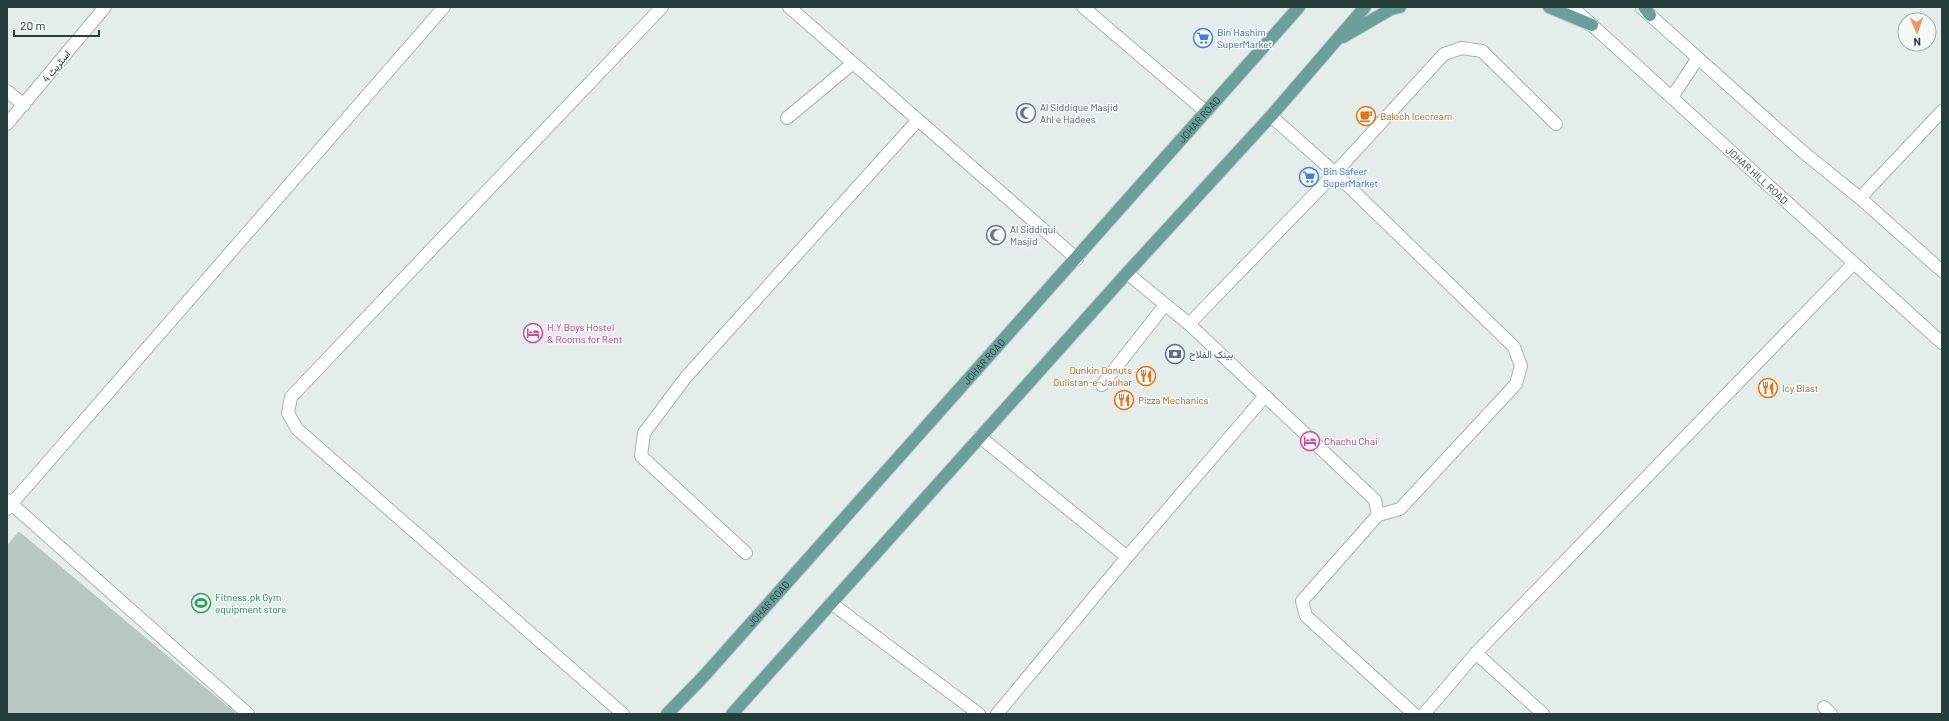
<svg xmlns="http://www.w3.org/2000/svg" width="1949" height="721" viewBox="0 0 1949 721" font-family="Barlow,Vazirmatn,sans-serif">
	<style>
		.building { fill: #b9c7c3; stroke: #b6c6c2 }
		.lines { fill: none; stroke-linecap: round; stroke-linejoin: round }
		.service-casing { stroke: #a7b5b2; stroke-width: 14 }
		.minor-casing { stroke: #a7b5b2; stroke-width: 14 }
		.tertiary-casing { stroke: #a7b5b2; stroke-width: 14 }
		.primary-casing { stroke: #c2c9c8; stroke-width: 14 }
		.service { stroke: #fff; stroke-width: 12 }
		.minor { stroke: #fff; stroke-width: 12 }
		.tertiary { stroke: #fff; stroke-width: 12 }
		.primary { stroke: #6aa099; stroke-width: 12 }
		.labels { text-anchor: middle; stroke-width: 3; stroke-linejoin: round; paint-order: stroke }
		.shop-label { font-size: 10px; fill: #366cbe; stroke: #f4f9f7; text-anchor: start }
		.street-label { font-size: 10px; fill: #243e3a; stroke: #f4f9f7 }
		.worship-label { font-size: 10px; fill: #5b616d; stroke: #f4f9f7; text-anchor: start }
		.food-label { font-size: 10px; fill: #c56008; stroke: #f4f9f7; text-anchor: start }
		.hotel-label { font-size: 10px; fill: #b23c85; stroke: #f4f9f7; text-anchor: start }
		.service-label { font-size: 10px; fill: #4e5e75; stroke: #f4f9f7; text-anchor: start }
		.leisure-label { font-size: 10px; fill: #27864d; stroke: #f4f9f7; text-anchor: start }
	</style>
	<rect width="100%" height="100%" fill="#e4edea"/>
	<path class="building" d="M19,532L236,714H7V546Z"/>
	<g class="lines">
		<defs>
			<path id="service" d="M1102,385L1165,305"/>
			<g id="minor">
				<path d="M789,7L1077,259"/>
				<path d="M1083,7L1206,112"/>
				<path d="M7,91L24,105"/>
				<path d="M1271,116L1335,173L1514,347L1521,366L1516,384L1400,509L1378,515"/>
				<path d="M787,118L852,64"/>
				<path d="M7,124L105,7"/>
				<path d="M1860,198L1942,111"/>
				<path d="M1127,273L1189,324L1375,500L1378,515L1302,601L1306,616L1414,714"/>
				<path d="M1189,324L1335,173L1444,54L1462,48L1482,51L1556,124"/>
				<path d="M980,437L1127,557"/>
				<path d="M7,500L248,714"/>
				<path d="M7,509L444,7"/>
				<path d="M746,553L641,456L644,433L686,377L918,120"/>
				<path d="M831,603L979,714"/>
				<path d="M1476,653L1543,714"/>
				<path d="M1824,707L1831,714"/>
				<path d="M623,714L297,429L288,413L291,397L662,7"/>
				<path d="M997,714L1127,557L1265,396"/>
				<path d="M1424,714L1476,653L1854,263"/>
			</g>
			<g id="tertiary">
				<path id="s1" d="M1572,7L1942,343"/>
				<path d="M1642,8L1803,152L1860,198L1942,271"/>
				<path d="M1672,97L1698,58"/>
			</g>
			<g id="primary">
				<path d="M1549,7L1592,25"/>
				<path d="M1644,7L1650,15"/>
				<path d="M1343,37L1391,9L1400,7"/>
				<path id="s2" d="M667,714L704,676L1299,7"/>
				<path d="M732,714L1127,273L1271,116L1365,7"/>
			</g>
		</defs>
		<use href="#service" class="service-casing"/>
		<use href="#minor" class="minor-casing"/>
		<use href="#tertiary" class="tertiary-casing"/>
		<use href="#primary" class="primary-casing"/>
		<use href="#service" class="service"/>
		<use href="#minor" class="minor"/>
		<use href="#tertiary" class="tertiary"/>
		<use href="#primary" class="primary"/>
	</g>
	<defs>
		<symbol id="supermarket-ring" viewBox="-11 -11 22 22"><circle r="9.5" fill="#f4f9f7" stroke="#3f7fe0" stroke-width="1.5"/><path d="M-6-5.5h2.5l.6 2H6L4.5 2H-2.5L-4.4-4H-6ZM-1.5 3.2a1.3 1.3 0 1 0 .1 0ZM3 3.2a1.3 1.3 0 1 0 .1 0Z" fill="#3f7fe0"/></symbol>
		<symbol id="mosque-ring" viewBox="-11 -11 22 22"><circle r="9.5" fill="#f4f9f7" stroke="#6b7280" stroke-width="1.5"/><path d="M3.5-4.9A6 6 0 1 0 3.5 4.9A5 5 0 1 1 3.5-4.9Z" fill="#6b7280"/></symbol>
		<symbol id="cafe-ring" viewBox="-11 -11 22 22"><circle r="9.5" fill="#f4f9f7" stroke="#e8710a" stroke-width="1.5"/><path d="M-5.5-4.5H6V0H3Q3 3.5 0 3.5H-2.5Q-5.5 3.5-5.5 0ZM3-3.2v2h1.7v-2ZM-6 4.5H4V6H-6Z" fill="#e8710a"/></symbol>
		<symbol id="hotel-ring" viewBox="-11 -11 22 22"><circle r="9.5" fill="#f4f9f7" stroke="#d1479c" stroke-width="1.5"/><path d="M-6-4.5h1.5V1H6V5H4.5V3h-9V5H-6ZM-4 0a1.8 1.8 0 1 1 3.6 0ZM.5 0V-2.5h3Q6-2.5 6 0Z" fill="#d1479c"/></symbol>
		<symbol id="bank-ring" viewBox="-11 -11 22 22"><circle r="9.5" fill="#f4f9f7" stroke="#5c6f8a" stroke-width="1.5"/><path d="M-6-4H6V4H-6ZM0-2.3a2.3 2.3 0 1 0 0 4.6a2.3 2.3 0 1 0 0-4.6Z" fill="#5c6f8a"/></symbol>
		<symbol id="restaurant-ring" viewBox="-11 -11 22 22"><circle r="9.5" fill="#f4f9f7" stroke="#e8710a" stroke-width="1.5"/><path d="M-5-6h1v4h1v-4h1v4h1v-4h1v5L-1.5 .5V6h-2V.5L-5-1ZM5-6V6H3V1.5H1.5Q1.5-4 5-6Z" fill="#e8710a"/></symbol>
		<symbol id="stadium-ring" viewBox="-11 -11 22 22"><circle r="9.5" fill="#f4f9f7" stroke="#2e9e5b" stroke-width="1.5"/><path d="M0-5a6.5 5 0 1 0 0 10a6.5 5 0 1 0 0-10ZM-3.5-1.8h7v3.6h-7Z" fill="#2e9e5b"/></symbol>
	</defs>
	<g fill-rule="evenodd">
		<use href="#supermarket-ring" x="1192" y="27" width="22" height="22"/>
		<use href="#mosque-ring" x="1015" y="102" width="22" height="22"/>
		<use href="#cafe-ring" x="1355" y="105" width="22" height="22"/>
		<use href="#supermarket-ring" x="1298" y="166" width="22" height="22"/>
		<use href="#mosque-ring" x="985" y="224" width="22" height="22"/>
		<use href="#hotel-ring" x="522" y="322" width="22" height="22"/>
		<use href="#bank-ring" x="1164" y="343" width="22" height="22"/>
		<use href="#restaurant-ring" x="1135" y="365" width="22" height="22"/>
		<use href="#restaurant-ring" x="1757" y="377" width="22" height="22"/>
		<use href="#restaurant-ring" x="1113" y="389" width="22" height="22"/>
		<use href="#hotel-ring" x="1299" y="430" width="22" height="22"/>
		<use href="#stadium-ring" x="190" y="592" width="22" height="22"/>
	</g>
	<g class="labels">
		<g class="shop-label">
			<text x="1217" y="36">Bin Hashim<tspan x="1217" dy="12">SuperMarket</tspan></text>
			<text x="1323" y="175">Bin Safeer<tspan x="1323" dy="12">SuperMarket</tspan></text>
		</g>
		<g class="street-label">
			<text transform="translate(56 66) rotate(-50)" y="4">اسٹریٹ 4</text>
			<text dy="4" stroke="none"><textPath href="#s2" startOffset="798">JOHAR ROAD</textPath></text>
			<text dy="4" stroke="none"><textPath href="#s1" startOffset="250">JOHAR HILL ROAD</textPath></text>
			<text dy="4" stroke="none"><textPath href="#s2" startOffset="474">JOHAR ROAD</textPath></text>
			<text dy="4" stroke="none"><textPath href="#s2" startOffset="150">JOHAR ROAD</textPath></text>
		</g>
		<g class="worship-label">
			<text x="1040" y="111">Al Siddique Masjid<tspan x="1040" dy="12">Ahl e Hadees</tspan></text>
			<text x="1010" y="233">Al Siddiqui<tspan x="1010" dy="12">Masjid</tspan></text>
		</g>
		<g class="food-label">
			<text x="1380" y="120">Baloch Icecream</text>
			<text x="1132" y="374" text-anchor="end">Dunkin Donuts<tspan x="1132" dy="12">Gulistan-e-Jauhar</tspan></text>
			<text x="1782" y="392">Icy Blast</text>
			<text x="1138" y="404">Pizza Mechanics</text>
		</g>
		<g class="hotel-label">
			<text x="547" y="331">H.Y Boys Hostel<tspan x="547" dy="12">&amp; Rooms for Rent</tspan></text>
			<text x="1324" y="445">Chachu Chai</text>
		</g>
		<g class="service-label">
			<text x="1189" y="358">بینک الفلاح</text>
		</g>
		<g class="leisure-label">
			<text x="215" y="601">Fitness.pk Gym<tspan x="215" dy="12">equipment store</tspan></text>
		</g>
	</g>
	<rect width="1949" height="721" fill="none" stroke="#243e3a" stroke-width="16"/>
	<g transform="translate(1917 32) rotate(178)"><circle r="19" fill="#f4f9f7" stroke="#a1aeab"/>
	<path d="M0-3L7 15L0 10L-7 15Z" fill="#ec9663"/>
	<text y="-6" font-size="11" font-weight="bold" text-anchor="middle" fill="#243e3a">N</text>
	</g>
	<path d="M14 30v6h85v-6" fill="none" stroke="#243e3a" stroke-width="2"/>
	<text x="20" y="30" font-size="12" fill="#243e3a" stroke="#f4f9f7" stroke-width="3" paint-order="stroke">20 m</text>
</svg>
